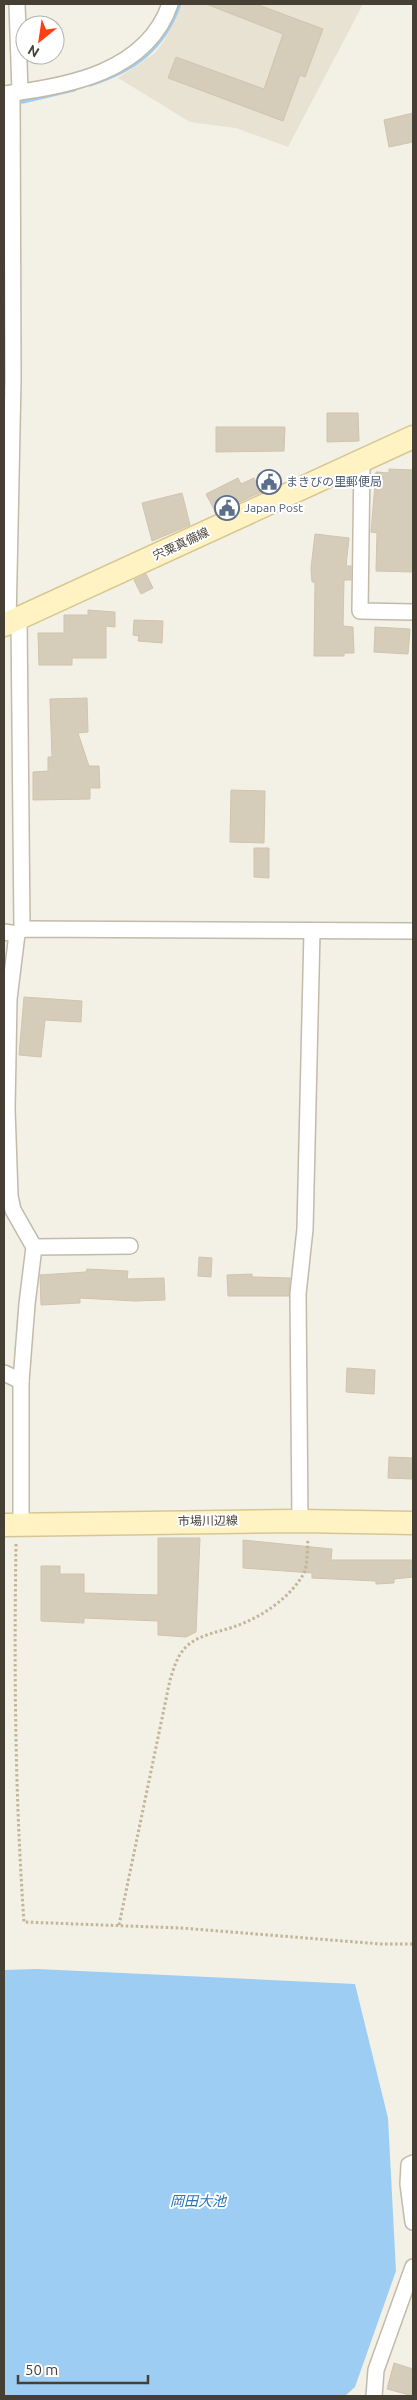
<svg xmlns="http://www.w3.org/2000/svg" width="417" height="2400" viewBox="0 0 417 2400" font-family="Ubuntu,'Noto Sans JP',sans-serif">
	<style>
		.residential { fill: #e8e2d3 }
		.water { fill: #9ecdf4 }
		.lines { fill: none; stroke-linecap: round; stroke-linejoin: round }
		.stream { stroke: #9ecdf4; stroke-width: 5 }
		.building { fill: #d6ccba; stroke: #d1c4ad }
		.street-casing { stroke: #c2bbaa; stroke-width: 18 }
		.secondary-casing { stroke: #d6c792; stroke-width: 25 }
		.path { stroke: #c2b598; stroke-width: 3; stroke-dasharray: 2.5 2.5; stroke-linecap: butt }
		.street { stroke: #fff; stroke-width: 15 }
		.secondary { stroke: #fff3c4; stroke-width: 22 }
		.labels { text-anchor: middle; stroke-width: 4; stroke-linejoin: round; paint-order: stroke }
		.service-label { font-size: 12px; fill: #4e5e75; stroke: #fff; text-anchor: start }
		.street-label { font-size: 12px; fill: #464034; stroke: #fff }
		.water-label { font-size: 14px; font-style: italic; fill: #2875b8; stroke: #fff }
	</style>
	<rect width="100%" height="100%" fill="#f3f0e5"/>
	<path class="residential" d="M182,4H363L288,147L236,128L190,122L118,78L155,53L164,41Z"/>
	<path class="water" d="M37,1969L355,1984L388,2118L396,2271L355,2387L345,2396H4V1970Z"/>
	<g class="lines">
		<g class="stream">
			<path d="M90,84C134,70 163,49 179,4"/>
			<path d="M4,103L23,101L74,89"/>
		</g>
	</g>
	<g class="building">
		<path d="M206,4H256L323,29L305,77L300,75L283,121L168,78L176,57L264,89L283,34Z"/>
		<path d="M413,113V142L389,147L384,120Z"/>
		<path d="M327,413H358L359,441L327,442Z"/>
		<path d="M216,427H285L284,451L216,452Z"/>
		<path d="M389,469L413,470V572L376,571L377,533L371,532L376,472L389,473Z"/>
		<path d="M238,478L241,484L254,478L261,492L216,513L206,494Z"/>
		<path d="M182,493L190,525L152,541L142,503Z"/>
		<path d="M315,534L349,538L346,566H351V580H344L343,626L353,627L354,653H344V656H314L315,582H312L311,568Z"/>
		<path d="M146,574L153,588L141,594L134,580Z"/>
		<path d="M88,610L115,612V627L106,626V658H72V665H39L38,633H64V615H88Z"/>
		<path d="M134,620L163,621L162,643L138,641L139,636L133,635Z"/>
		<path d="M375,627L410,629L408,654L374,652Z"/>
		<path d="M87,698L88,732L78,733L89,766H99L100,788H90V799L33,800V772L48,771V757H52L50,699Z"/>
		<path d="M231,790L265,791L264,843L230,842Z"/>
		<path d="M254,848H269V878L254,877Z"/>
		<path d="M24,997L82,1001L81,1022L45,1020L41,1057L19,1055Z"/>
		<path d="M199,1257L212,1258L211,1277L198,1276Z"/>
		<path d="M87,1269L128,1271L127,1279L164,1278L165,1300L135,1301L80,1298V1303L41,1305L40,1275L86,1272Z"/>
		<path d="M252,1274V1277L290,1278L289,1296H228L227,1275Z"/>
		<path d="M347,1368L375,1370L374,1394L346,1392Z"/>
		<path d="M389,1457L413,1458V1479L388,1478Z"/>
		<path d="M158,1538H200L196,1632L186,1637L158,1635V1621L84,1618V1623L41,1621V1566H60V1574H84V1593L158,1595Z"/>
		<path d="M243,1540L332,1549L331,1560H413V1577L394,1579V1583L376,1584V1581L312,1578V1573L243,1568Z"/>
		<path d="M394,2363L413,2369V2396L387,2389Z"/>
	</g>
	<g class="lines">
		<defs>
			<g id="street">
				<path d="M17,4L20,92"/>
				<path d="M4,94C67,87 147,72 170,4"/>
				<path d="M362,461L360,611L413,612"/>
				<path d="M19,618L22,929"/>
				<path d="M8,623L13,380L12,93"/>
				<path d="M4,932L17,934L22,929L413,931"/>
				<path d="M17,934L9,999L7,1109L10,1196L13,1210L34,1247L27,1304L21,1381V1525"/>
				<path d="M34,1247L130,1246"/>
				<path d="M4,1373L21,1381"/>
				<path d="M300,1521L298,1294L305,1229L312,932"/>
				<path d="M413,2163L409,2165L408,2184L413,2222"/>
				<path d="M374,2396L376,2370L413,2267"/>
			</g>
			<g id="secondary">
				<path d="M4,625L413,437"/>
				<path d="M4,1525L300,1521L413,1523"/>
			</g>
		</defs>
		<use href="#street" class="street-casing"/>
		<use href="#secondary" class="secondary-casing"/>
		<g class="path">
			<path d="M16,1544C14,1670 15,1796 24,1922L181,1928L381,1944H413"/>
			<path d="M119,1925L170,1680C174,1668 177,1655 187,1646C200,1634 220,1632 236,1626C262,1617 291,1597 304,1573C308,1564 307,1549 308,1539"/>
		</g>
		<use href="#street" class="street"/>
		<use href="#secondary" class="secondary"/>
	</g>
	<defs>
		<symbol id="civic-ring" viewBox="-11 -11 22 22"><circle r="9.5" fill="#fff" stroke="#5c6f8a" stroke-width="1.5"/><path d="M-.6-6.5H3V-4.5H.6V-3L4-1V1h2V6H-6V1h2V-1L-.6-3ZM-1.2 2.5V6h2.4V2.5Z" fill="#5c6f8a"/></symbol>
	</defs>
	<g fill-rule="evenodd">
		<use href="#civic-ring" x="255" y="468" width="28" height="28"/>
		<use href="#civic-ring" x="213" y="494" width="28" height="28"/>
	</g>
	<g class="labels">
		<g class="service-label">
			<text x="286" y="486">まきびの里郵便局</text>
			<text x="244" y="512">Japan Post</text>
		</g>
		<g class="street-label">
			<text transform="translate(181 544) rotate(-25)" y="4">宍粟真備線</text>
			<text transform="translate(208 1521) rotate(-1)" y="4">市場川辺線</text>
		</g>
		<g class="water-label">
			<text x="198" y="2206">岡田大池</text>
		</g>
	</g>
	<rect width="417" height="2400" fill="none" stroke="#464034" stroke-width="10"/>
	<g transform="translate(40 40) rotate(210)"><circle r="24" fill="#ffffff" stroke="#b5b3ae"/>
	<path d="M0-4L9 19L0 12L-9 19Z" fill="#ff3e11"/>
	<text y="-8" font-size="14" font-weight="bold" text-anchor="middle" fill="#464034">N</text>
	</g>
	<path d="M18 2375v8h130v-8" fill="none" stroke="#464034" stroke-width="2.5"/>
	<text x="25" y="2375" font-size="15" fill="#464034" stroke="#ffffff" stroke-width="4" paint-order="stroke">50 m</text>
</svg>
